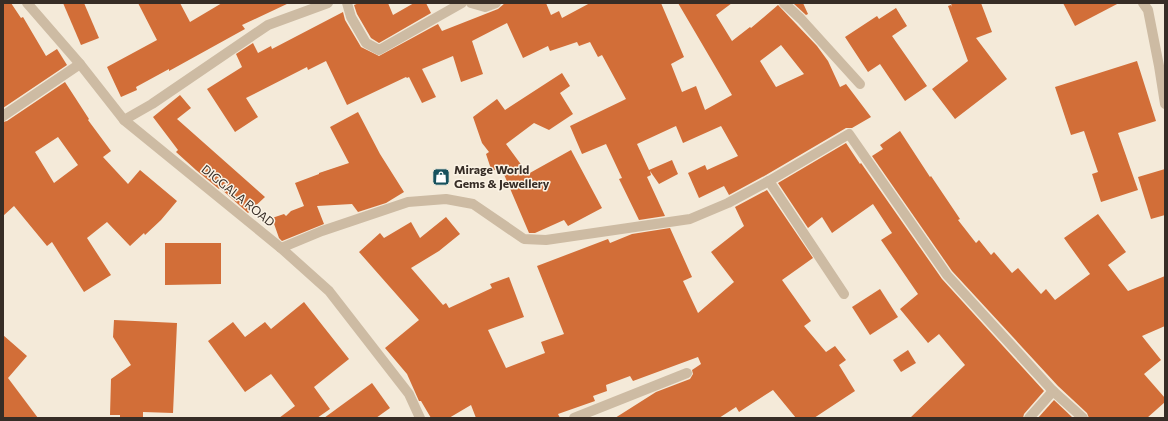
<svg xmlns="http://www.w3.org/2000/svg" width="1168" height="421" viewBox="0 0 1168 421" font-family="Commissioner,sans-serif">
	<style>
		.building { fill: #d26e38; fill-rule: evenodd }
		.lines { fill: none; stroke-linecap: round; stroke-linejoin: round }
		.street { stroke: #cdbba3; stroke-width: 10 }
		.labels { text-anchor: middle; stroke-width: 3; stroke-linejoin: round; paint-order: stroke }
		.poi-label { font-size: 12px; font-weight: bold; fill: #372d26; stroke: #fbf3e5; text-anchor: start }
		.street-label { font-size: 12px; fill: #372d26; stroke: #fbf3e5 }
	</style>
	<rect width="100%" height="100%" fill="#f4ead9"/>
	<g class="building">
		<path d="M3,3H11L21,18L23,17L46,56L57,49L67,65L3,108Z"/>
		<path d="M63,3H84L99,38L81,45Z"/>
		<path d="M138,3H180L190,22L222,3H289L242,25L245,29L169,71V69L136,87L137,90L121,97L107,67L157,40Z"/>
		<path d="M359,3H388L393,15L414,3H426L431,13L379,43L371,38L357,14L354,5Z"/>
		<path d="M505,3H546L551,15L559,11L562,18L590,3H661L684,57L671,64L682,92L696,86L705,110L732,95L678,3H732L716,15L732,41L750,27L751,28L778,5L817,46L828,61L840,87L846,84L871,117L852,128H846L766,175L729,195L724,186L699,198L688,173L705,165L707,170L738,156L721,126L683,143L676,126L637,144L649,170L672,160L678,174L659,184L650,171L651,175L647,177L665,216L639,220L619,179L622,178L606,144L582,154L570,126L626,99L602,55L598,57L590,42L579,46L577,42L550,51L548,46L523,58L507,23L472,41L483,74L461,82L453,56L422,69L436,97L422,103L409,77L407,78L406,77L347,105L326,61L308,70L307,67L246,98L258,117L235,132L207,89L242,67L236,54L253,43L258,53L271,46L272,49L343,12L345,20L361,47L379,56L438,24L442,31L498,9ZM781,45L804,74L776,87L760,61Z"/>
		<path d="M793,3H803L808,14L806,15Z"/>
		<path d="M951,3H981L992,32L976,38L1007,79L955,119L932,89L968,61L948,6L951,5L952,7Z"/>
		<path d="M1063,3H1119L1075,26Z"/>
		<path d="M896,8L907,26L892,36L927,86L905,101L880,64L868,72L845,37L877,16L879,19Z"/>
		<path d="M1137,61L1156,121L1118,133L1138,190L1101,202L1092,174L1098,172L1084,131L1071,135L1055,87Z"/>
		<path d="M562,73L570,86L560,93L573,114L549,130L534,123L506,144L528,174L571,150L602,208L568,226L564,220L535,233H529L500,165L492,172L486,154L489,152L482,143L473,117L497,99L505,110Z"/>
		<path d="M65,82L89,119L88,120L111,151L103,157L128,184L140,170L177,201L161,220L145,235L144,233L130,246L107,222L87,238L111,275L84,292L52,242L47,246L14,206L3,216V122L7,121ZM58,137L78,165L54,183L35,152Z"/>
		<path d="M180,95L191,108L177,119L265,197L248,213L220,188L219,189L196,170L176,152L178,150L153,117Z"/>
		<path d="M358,112L380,154L404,192L386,203L358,212L352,204L317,206L324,224L282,241L279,238L272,218L284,214L286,216L291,211L304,206L295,183L319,174V173L349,163L330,127Z"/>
		<path d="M900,131L930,177L931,176L960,219L958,220L976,243L979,240L991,255L994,252L1012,273L1018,268L1041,294L1046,289L1055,300L1090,274L1064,238L1098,214L1126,252L1108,265L1128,291L1165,276V326L1142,336L1161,360L1144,374L1165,398V402L1147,418H1089L1087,413L1058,386L952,271L872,156L883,149L880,145Z"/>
		<path d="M846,143L860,164L861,163L942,279L1044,391L1024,414L1023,418H910L965,365L939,334L928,343L900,309L918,294L881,240L892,233L873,204L832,233L822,217L808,228L778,183Z"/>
		<path d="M1165,169V215L1151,219L1138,177Z"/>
		<path d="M767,190L813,258L782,280L811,321L804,326L826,352L835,346L846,360L839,365L855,391L814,418H796L773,390L739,412L736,407L719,418H615L656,392L690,379L693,374L692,370L701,364L698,357L633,381L630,376L606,385L607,391L593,396L595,401L558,414L560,418H476L471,405L449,418H431L421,401H419L407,374L385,348L419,320L359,252L380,233L384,238L411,222L420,238L446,217L460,234L439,251L411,268L443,305L446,303L449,308L492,288L490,284L509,277L524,317L488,330L506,368L545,353L541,342L564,334L537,266L608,239L610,243L632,234L670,228L692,277L683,281L698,313L734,282L711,252L744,226L735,207Z"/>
		<path d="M165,243H221V284L165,285Z"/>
		<path d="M880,289L898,317L870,335L852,307Z"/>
		<path d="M304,302L349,359L314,387L330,409L317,418H279L295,406L271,374L245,392L208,341L233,322L245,337L265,322L271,329Z"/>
		<path d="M114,320L177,323L173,413L143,412V418H120V415H110L111,379L131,365L113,337Z"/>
		<path d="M3,335L27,356L8,378L38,418H3Z"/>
		<path d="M908,350L916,363L901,372L893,360Z"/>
		<path d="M372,383L390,408L376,418H324Z"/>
		<path d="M1054,400L1073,418H1038Z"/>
	</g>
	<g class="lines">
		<g class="street">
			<path d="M27,3L80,64L124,120L281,248L329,291L409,394L420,418"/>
			<path d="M347,3L351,17L366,43L379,50L462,3"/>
			<path d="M471,3L485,7L496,3"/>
			<path d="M784,3L801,19L860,84"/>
			<path d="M1143,3L1148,10L1159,66L1165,104"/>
			<path d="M3,116L80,64"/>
			<path d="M124,120L152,104L268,25L328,3"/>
			<path d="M769,181L844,294"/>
			<path d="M281,248L322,231L408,202L446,199L473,204L524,239L546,240L690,219L728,203L769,181L849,134L947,275L1053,391L1083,418"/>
			<path d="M574,418L687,373"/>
			<path d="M1029,418L1053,391"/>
		</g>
	</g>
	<defs>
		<symbol id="shop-square" viewBox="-11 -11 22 22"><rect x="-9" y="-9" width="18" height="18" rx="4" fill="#17515d" stroke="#fbf3e5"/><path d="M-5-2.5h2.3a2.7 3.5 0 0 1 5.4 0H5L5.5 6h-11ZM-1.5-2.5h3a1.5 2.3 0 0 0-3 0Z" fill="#fff"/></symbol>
	</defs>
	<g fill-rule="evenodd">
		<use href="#shop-square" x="431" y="167" width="20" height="20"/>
	</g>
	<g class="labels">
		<g class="poi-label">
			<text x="454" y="174">Mirage World<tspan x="454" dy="14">Gems &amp; Jewellery</tspan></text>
		</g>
		<g class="street-label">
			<text transform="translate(238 196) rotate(39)" y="4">DIGGALA ROAD</text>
		</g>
	</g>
	<rect width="1168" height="421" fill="none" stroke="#372d26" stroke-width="8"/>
</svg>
